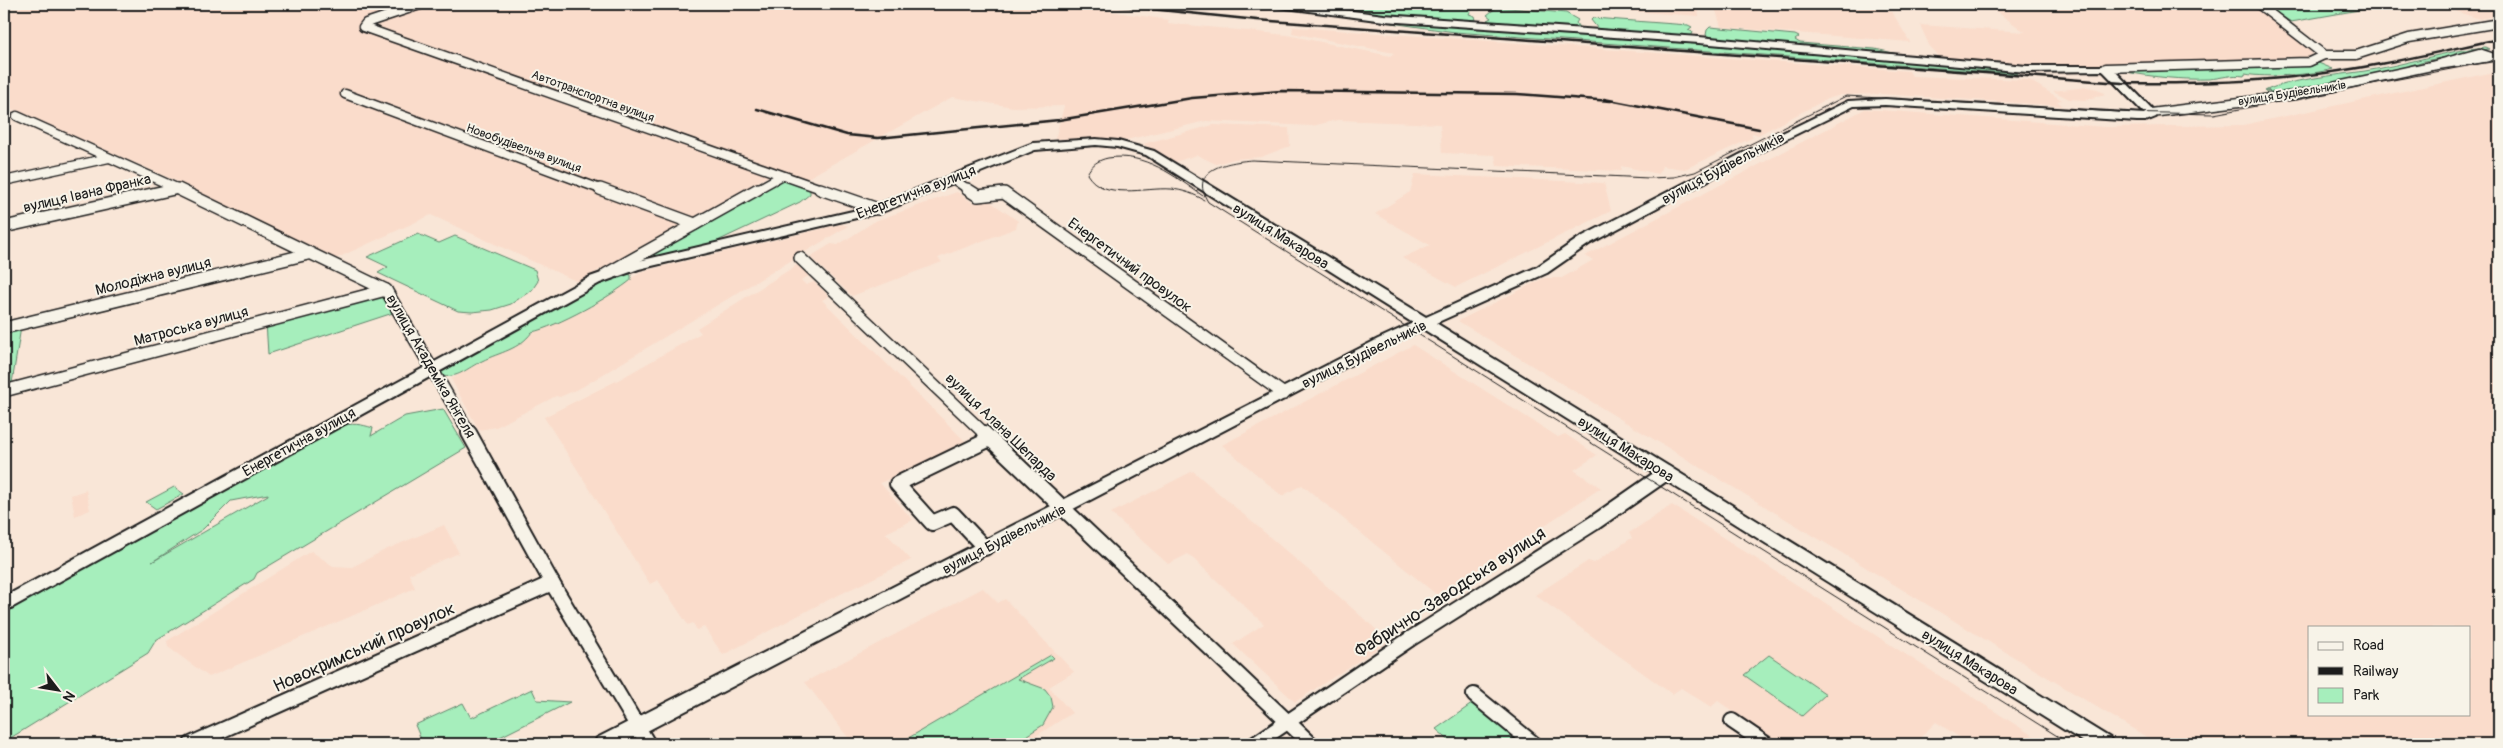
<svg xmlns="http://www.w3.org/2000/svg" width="2503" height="748" viewBox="0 0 2503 748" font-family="Pangolin,sans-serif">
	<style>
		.built { fill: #fadccb; fill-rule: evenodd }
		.green { fill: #a6eebc; stroke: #61856c; fill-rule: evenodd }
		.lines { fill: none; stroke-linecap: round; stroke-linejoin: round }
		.street-far2-casing { stroke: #1c1c1c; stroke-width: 11 }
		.street-far1-casing { stroke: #1c1c1c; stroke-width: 14 }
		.street-casing { stroke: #1c1c1c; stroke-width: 18 }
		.secondary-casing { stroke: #1c1c1c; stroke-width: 4 }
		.street-far2 { stroke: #f7f3e8; stroke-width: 8 }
		.street-far1 { stroke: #f7f3e8; stroke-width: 11 }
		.street { stroke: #f7f3e8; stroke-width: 14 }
		.secondary { fill: #f7f3e8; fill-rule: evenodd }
		.tram { stroke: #1c1c1c; stroke-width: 1 }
		.rail { stroke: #1c1c1c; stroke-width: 2.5 }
		.labels { text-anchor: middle; stroke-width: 4; stroke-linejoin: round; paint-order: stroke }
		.far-street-label { font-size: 12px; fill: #1c1c1c; stroke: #f7f3e8 }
		.street-label { font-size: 15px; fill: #1c1c1c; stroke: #f7f3e8 }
		.near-street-label { font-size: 18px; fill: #1c1c1c; stroke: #f7f3e8 }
	</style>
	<rect width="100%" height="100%" fill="#f9e6d7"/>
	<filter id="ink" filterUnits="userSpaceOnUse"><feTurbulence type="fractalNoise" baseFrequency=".02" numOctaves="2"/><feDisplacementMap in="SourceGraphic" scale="10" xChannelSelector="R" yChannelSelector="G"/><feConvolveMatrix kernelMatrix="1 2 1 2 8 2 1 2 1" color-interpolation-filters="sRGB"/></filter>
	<g filter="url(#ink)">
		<g class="built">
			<path d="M27,4H1063L1169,20L1167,23L1287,35L1390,56L1394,53L1292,33L1293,27L1909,71L1912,76L2029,80L2062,100L2057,101L2063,106L1882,94L1841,95L1827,99L1758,135L1753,133L1751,135L1754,137L1685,169L1662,166L1659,174L1621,166L1622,171L1497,166L1495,155L1442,153L1440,124L1337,120L1312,126L1206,121L1126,140L1055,139L1064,106L1013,107L952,97L804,180L779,170L578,282L431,215L335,259L183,184L18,111L4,107V15Z"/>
			<path d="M1529,4H1700V6H1697L1699,16Z"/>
			<path d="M1714,4H1868L1892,12L1910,42L1721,27Z"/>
			<path d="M1986,4H2221L2234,9L2259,10L2293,32L2312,53L2310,56L2304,59L2071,66H2027L1939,58L1929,45L1920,25L2025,32Z"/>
			<path d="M2437,4H2499V15L2480,19L2442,7L2444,6Z"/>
			<path d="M2499,71V744H2158L1458,321L1544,278H1562L1593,260L1585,256L1865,109L2106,127L2243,125ZM2309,627H2469V714H2309Z"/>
			<path d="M2087,87L2098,89L2106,95L2094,96L2096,98L2085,100L2069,99L2053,91Z"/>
			<path d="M1213,125L1289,128L1290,146L1261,157L1234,159L1216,164L1197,155L1175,162L1143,144Z"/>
			<path d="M1415,174L1604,183L1611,211L1456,287L1402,258L1430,245L1375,214L1410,192Z"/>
			<path d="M957,192L973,203L985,198L1018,221L1016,228L938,258L942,262L852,296L810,257L831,244L838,245L875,221Z"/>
			<path d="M842,224L848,226L582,387L560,397L556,396L496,427L479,430L451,379L644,271Z"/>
			<path d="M797,265L809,276L801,280L806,285L814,282L829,296L822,300L967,443L880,483L913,520L886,533L911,560L820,604L723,655L704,627L697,630L693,623L688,625L658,580L650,584L544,417L620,379L701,333L697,328Z"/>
			<path d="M1413,345L1558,437L1565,434L1597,455L1574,470L1601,488L1478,569L1480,571L1475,575L1472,573L1437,595L1302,485L1282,496L1222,445Z"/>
			<path d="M1193,471L1343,600L1389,641L1295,702L1233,644L1264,624L1188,554L1168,564L1111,513Z"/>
			<path d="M86,490L90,510L75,516L71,495Z"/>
			<path d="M1672,505L2046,744H1970L1936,722L1914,744H1779L1718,701L1711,707L1681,688L1672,694L1535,595L1588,561L1594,563L1624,543L1632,538L1629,533Z"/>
			<path d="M444,525L459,553L409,574L415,588L354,615L209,677L168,647L167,641L311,551L333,566L352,567L385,550Z"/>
			<path d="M983,588L998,603L1005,599L1074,672L1049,687L1072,713L1023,744H853L805,682Z"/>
		</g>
		<g class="green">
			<path d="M1225,4H1267L1712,45L1992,68L2018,74L1455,32L1299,10Z"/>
			<path d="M1295,4H1469L1472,8L1469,14L1475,16L1476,20L1400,17Z"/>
			<path d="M2286,4H2393L2291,22L2268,7Z"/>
			<path d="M1497,7L1566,13L1578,20L1576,23L1580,29L1492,24L1487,20L1491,18L1487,15Z"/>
			<path d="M1593,18L1688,25L1692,27L1688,30L1693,32L1691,37L1620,33L1598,29L1591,20Z"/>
			<path d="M1710,27L1795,35L1799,37L1795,40L1800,43L1875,49L1903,55L1714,39L1706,35L1707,30Z"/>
			<path d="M2485,47L2489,49L2424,61L2372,77L2263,97L2259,95L2273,92L2265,91C2285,80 2339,75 2365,71C2405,65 2444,51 2485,47Z"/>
			<path d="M2316,62L2333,69C2312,75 2266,78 2245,74L2244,76C2232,74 2221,78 2209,79C2181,80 2154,77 2126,72L2127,70Z"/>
			<path d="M781,178L810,188V194L800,202L707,246L648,260L643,257L759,184Z"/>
			<path d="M418,234L439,243L455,236L535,270L538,281L532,290L511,304L492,310L472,312L458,311L378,273L388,267L367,257Z"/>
			<path d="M624,272L631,275V280C612,296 556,327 532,332C519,350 500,352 482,361C467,368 458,379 440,376L437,370L551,302Z"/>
			<path d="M386,290L399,311L268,354L266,322Z"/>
			<path d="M21,327L12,383L4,385V331Z"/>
			<path d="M443,409L466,448L257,573L254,579L156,640L148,653L4,742V613L340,426C352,423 361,424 373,428L371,436L405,416ZM268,494V495L152,562L203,529L231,501Z"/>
			<path d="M174,487L184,494L156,509L146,502Z"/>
			<path d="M1051,655L1054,658L1018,679L1045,689L1051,697L1053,707L1043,725L1013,744H915L913,741L907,744H898Z"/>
			<path d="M1769,655L1826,694L1802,716L1744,675Z"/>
			<path d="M532,689L537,700L570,702L486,744H423L415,725L463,703L471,718Z"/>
			<path d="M1476,701L1526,744H1453L1436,729Z"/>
		</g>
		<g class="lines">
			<defs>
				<g id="street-far2">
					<path d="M423,4L366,23L363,27L824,190"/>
					<path d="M2258,4L2324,55"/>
					<path d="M2479,53L2491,57L2431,66Z"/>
					<path d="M2106,68L2309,62L2324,55H2356L2409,38L2499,23"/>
					<path d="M345,94L603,190"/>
					<path d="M2151,113L2296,95L2431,66"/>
					<path d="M17,116L181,190"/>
					<path d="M953,179L969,190"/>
					<path d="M4,181L109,158"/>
					<path d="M168,190L177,188"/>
					<path d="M756,190L781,176"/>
				</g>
				<g id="street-far1">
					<path d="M178,189L386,290L470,434"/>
					<path d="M600,189L695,224"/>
					<path d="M820,189L878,209"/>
					<path d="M967,189L978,196L1004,193L1284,394"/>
					<path d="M4,227L174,189"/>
					<path d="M800,258L985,434"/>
					<path d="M606,274L758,189"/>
					<path d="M4,328L308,254"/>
					<path d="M4,391L386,290"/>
				</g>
				<g id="street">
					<path d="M469,433L552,583L648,744"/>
					<path d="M984,433L1311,744"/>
					<path d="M985,548L953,514L932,523L897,484L990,439"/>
					<path d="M1474,695L1534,744"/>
					<path d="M1732,721L1766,744"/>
					<path d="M191,744L552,583"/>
					<path d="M1255,744L1410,639L1594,523L1666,473"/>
				</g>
				<path id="secondary" d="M1274,4H1299L1384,15L1699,37L2027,66H2110L2156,113V117L2146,121H2137L1885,105L1854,106L1776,144L1589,244L1547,273L1436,323L2110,738L2113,744H2087L1423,329L1388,345L622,744H594L597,738L1378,339L1413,323L1146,155L1117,147L1096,145L1035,150L882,212L639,269L600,283L4,612V597L590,277L630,263L874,206L1033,143L1096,139L1118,141L1154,151L1426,317L1537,267L1579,238L1768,140L1848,101L1885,99L2145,114L2103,71L2027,72L1699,43L1384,21L1279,7Z"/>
			</defs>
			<use href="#street-far2" class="street-far2-casing"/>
			<use href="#street-far1" class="street-far1-casing"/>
			<use href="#street" class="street-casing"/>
			<use href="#secondary" class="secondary-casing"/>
			<use href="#street-far2" class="street-far2"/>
			<use href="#street-far1" class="street-far1"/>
			<use href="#street" class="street"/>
			<use href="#secondary" class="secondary"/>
			<g class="tram">
				<path d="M1203,196C1174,176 1145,152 1108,158C1098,160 1091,165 1087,174C1103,201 1145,187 1171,189C1183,190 1194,194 1204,200"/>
				<path d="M2070,744L1208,202C1188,169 1227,162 1252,160L1649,178L1674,177L1695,172L1846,96L2118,112L2214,114L2488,62L2499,56V46"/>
			</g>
			<g class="rail">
				<path d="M1102,4L1257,20L2122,83C2182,84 2241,83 2301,76C2368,69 2433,53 2499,39"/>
				<path d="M1604,99L1759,129"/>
				<path d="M757,109L847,135L878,138L1059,120L1192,98L1281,91L1517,94L1611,101"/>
			</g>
		</g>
	</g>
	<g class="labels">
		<g class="far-street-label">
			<text transform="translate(2292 93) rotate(-9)" y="4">вулиця Будівельників</text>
			<text transform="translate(593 96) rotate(20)" y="4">Автотранспортна вулиця</text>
			<text transform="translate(524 148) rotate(20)" y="4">Новобудівельна вулиця</text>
		</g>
		<g class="street-label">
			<text transform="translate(1723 168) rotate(-28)" y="5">вулиця Будівельників</text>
			<text transform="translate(916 192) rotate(-21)" y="5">Енергетична вулиця</text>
			<text transform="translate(87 193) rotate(-13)" y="5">вулиця Івана Франка</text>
			<text transform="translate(1281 236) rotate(32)" y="5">вулиця Макарова</text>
			<text transform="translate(1130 265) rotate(36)" y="5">Енергетичний провулок</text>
			<text transform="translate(153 276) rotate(-14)" y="5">Молодіжна вулиця</text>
			<text transform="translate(191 326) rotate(-15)" y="5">Матроська вулиця</text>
			<text transform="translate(1364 354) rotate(-26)" y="5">вулиця Будівельників</text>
			<text transform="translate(431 366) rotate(60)" y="5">вулиця Академіка Янгеля</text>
			<text transform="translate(1001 427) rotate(44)" y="5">вулиця Алана Шепарда</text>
			<text transform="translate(299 442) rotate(-29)" y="5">Енергетична вулиця</text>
			<text transform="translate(1626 449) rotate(32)" y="5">вулиця Макарова</text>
			<text transform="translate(1004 539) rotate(-27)" y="5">вулиця Будівельників</text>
			<text transform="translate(1970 662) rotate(32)" y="5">вулиця Макарова</text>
		</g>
		<g class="near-street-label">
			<text transform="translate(1450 592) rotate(-33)" y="6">Фабрично-Заводська вулиця</text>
			<text transform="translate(364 647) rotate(-24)" y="6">Новокримський провулок</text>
		</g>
	</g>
	<rect width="2503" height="748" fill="none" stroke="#f7f3e8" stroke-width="20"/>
	<rect x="10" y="10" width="2483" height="728" fill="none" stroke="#1c1c1c" stroke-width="2" filter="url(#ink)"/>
	<rect x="2308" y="626" width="162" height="90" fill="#f7f3e8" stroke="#9f9d96"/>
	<rect x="2318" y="642" width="25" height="8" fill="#f7f3e8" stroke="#9f9d96"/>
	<text x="2353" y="650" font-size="15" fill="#1c1c1c">Road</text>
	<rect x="2318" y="667" width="25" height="8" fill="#1c1c1c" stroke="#9f9d96"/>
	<text x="2353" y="676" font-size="15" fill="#1c1c1c">Railway</text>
	<rect x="2318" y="688" width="25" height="15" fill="#a6eebc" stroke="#9f9d96"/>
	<text x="2353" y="700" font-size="15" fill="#1c1c1c">Park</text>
	<g transform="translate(58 690) rotate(121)" stroke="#f7f3e8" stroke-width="4" paint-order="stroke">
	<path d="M0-4L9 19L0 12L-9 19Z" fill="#1c1c1c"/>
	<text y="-8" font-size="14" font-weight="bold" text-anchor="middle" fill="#1c1c1c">N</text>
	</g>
</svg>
